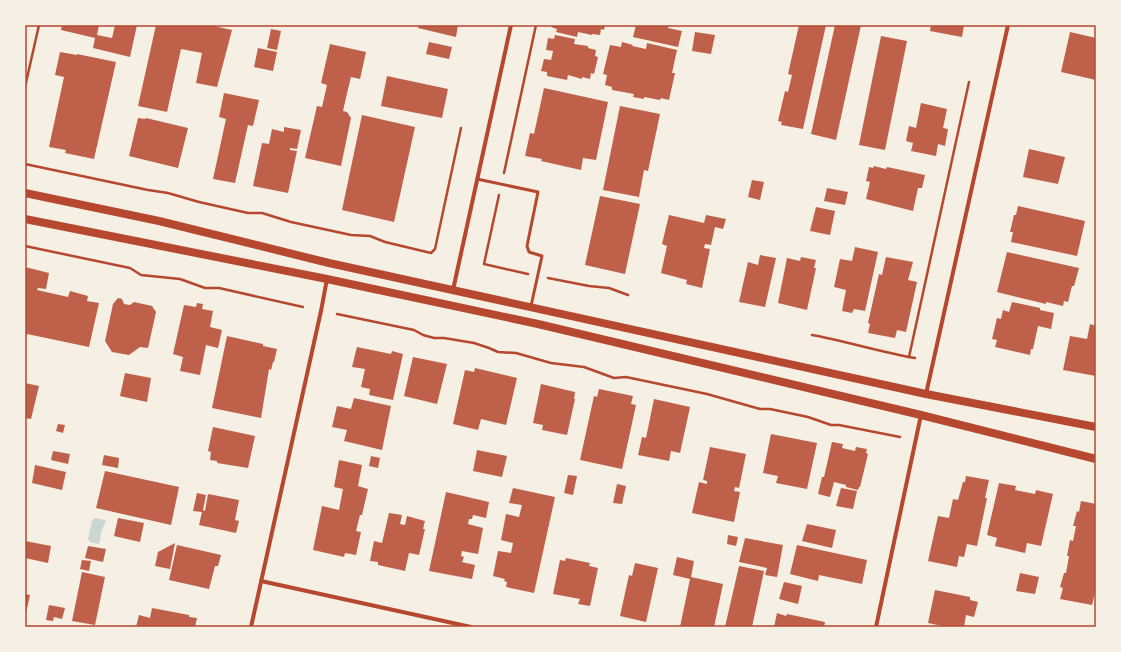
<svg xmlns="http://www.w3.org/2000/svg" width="1121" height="652" viewBox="0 0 1121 652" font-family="'Varela Round',sans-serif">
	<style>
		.water { fill: #c9d6d2 }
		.building { fill: #bf614a }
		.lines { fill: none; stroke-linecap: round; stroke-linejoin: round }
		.path { stroke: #b5482f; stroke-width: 2.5 }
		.service { stroke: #b5482f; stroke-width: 3 }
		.minor { stroke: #b5482f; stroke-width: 4 }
		.secondary { stroke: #b5482f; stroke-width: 8 }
		.neatline { fill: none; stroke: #b5482f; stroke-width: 1.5 }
	</style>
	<rect width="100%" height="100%" fill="#f6efe4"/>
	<path class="water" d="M95,518L105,520L106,521L101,532L100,542L98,544L90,542L88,539L92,521Z"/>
	<g class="building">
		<path d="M62,25H99L97,35L112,38L115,25H137L130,57L93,48L95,38L61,30Z"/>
		<path d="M156,25H209L232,30L217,87L196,83L202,53L181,49L167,112L138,106Z"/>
		<path d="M419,25H458L456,37L418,28Z"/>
		<path d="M552,25H605L604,30L601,29L600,35L592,34V35L578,32L577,37L556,32L557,29L551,27Z"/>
		<path d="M636,25H669L668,28L682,31L678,47L633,37Z"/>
		<path d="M799,25H826L803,129L781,125L782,122L778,121L785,91L788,92L792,75L788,74Z"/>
		<path d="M835,25H861L836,140L811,134Z"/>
		<path d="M931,25H964L962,37L930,31Z"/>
		<path d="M271,29L281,31L277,50L267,48Z"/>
		<path d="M695,32L715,35L711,54L692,51Z"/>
		<path d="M1070,32L1096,38V80L1061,72Z"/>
		<path d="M555,35L575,39L574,44L588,46V48L596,50L595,56L598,57L594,74L591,73L590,79L582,77V79L568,75L567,80L547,76V72L541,71L544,59L551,60L552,56L553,51L546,50L548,38L554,39Z"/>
		<path d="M881,36L907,41L885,150L859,145Z"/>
		<path d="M429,42L452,47L449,59L426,54Z"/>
		<path d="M622,42L633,45L632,46L646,49L647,43L677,50L672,73H675L669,100L661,98L660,100L644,97V99L633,97L634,94L612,90V87L605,85L607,75L603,74L610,45L621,47Z"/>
		<path d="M330,44L366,52L360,79L351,77L348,89L343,111L347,112L351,118L341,166L305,158L317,106L322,107L327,85L321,83Z"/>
		<path d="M258,48L277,52L273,71L254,67Z"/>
		<path d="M60,52L77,55V54L116,62L94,159L65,153L66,150L49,147L64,77L55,75Z"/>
		<path d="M387,76L448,89L442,118L381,106Z"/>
		<path d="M544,88L608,102L596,160L583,158L581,170L541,161L542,159L525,156L530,133L534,134Z"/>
		<path d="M224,93L259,100L253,126L248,125L235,183L213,179L226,119L219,117Z"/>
		<path d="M921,103L947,109L943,128L948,129L945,146L938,144L936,156L911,151L913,143L906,141L909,126L916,128Z"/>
		<path d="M620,106L660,114L648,171L644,170L639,197L603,190Z"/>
		<path d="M362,115L415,127L394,222L342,210Z"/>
		<path d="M138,118L145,119L146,118L188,128L178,168L129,156Z"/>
		<path d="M284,127L301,130L297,149L290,148V150L297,151L288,193L253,186L262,143L269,144L272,129L284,132Z"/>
		<path d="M1029,149L1065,157L1058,184L1023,177Z"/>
		<path d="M874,166L886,169L887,167L925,175L922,188H918L913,211L866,199L870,182L866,181L869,167L873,168Z"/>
		<path d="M752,180L764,182L760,200L748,197Z"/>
		<path d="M827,188L848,192L845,205L824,201Z"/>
		<path d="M600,196L640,204L625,274L585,265Z"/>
		<path d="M1018,206L1085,221L1077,256L1011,242L1013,232H1010L1014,215H1016Z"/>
		<path d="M816,207L835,211L830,235L810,231Z"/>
		<path d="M669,215L704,223L706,215L726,219L723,229L715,227L711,245L705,244L704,248L710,249L702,288L686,284L687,280L661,273L667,246L662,244Z"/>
		<path d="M855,247L878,252L865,311L854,309L852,313L842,311L846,290L834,287L840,259L852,261Z"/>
		<path d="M1007,252L1079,268L1074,286H1072L1068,302L1064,301L1063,306L1046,302V304L997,292Z"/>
		<path d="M760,255L776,258L765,307L739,302L748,262L758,265Z"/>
		<path d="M801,257L816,260L814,268H816L807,310L778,303L787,258L800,261Z"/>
		<path d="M886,257L913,262L908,280L917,282L906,332L897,330L895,338L868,333L870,324L868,323L879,274L882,275Z"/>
		<path d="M25,267L49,273L46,289L38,288L37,290L68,297L70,291L88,296L87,301L99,303L89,347L27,334L25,342Z"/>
		<path d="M118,298L122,299L124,304L130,305L134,302L152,306L156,312L148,348L140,347L129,355L112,352L105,341L113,304Z"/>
		<path d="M1012,302L1040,308V310L1054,313L1051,329L1038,326L1033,349H1031L1030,355L995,347L997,340L992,339L997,318L1001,319L1003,310L1009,312Z"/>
		<path d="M197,303L203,304L202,309L213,311L210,327L222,330L218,348L206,345L200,375L180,371L183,357L173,354L184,305L196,307Z"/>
		<path d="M1090,324L1096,326V376L1063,370L1070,336L1087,339Z"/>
		<path d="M227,336L263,344V346L277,349L274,362H273L271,370L269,369L261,418L212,408Z"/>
		<path d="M357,347L391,354L392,351L403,354L393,400L369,395L370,389L361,387L365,369L352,367Z"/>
		<path d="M413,357L447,364L437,404L404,396Z"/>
		<path d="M475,368L517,378L506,425L481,419L478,430L453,424L465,370L474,372Z"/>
		<path d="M125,373L151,378L147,402L120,396Z"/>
		<path d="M25,383L39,386L31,419L25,418Z"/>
		<path d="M541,384L575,392L574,399H575L567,435L542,430L543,425L533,423Z"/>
		<path d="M599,389L633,396L631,404L636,405L622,469L580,460L594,396L597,397Z"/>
		<path d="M354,398L391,406L382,450L344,441L347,430L332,427L337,406L351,409Z"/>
		<path d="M654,399L690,407L680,453L671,451L669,461L638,455L642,437L646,438Z"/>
		<path d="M58,424L65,425L63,433L56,431Z"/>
		<path d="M213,427L255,436L248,468L217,463V461L210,460L211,452L208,451Z"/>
		<path d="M771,434L817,443L807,489L776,483L778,476L763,473Z"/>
		<path d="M832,442L843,444L842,448L855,451L856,447L867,449L866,453L868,454L860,487H859L858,490L846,487V485L834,482L830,497L818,494L822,477H824Z"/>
		<path d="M710,447L746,454L739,488L735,487L734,491L740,492L734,522L692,513L699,482L707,484V481L703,480Z"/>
		<path d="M477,450L507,456L502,477L473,471Z"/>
		<path d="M53,451L70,454L68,464L51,460Z"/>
		<path d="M104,455L119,458L118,468L102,465Z"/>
		<path d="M371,456L380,458L378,468L369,466Z"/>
		<path d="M339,460L362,465L358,486L368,489L362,515H360L356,531L361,532L356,555L345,553L344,557L313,550L322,506L339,510L343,489L334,487Z"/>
		<path d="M35,465L66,472L62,490L32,483Z"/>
		<path d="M105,471L179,487L171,525L96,508Z"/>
		<path d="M568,475L577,476L573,495L564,493Z"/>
		<path d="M966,476L989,480L985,498H987L977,546L967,544L964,557L959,556L957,567L928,561L938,516L949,518L953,499L958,500L963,482H965Z"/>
		<path d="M999,483L1016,486L1015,490L1035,494L1036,490L1053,494L1041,546L1027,543L1025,553L995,546L997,538L987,535Z"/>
		<path d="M617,484L626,486L622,504L613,503Z"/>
		<path d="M513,488L555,497L534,593L506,587L507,582L504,581L505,579L493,576L498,551L511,553L513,543L501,540L506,514L519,517L522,505L509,503Z"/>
		<path d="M841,488L857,491L853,509L836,506Z"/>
		<path d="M446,492L489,502L486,518L473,515L472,519H469L468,524L483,528L478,554L462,551L461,556L464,557L462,562L475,565L472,579L429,571Z"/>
		<path d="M197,493L206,495L203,510L205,511L208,494L239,500L235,520L239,521L236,533L199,525L202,512L193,511Z"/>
		<path d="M1081,501L1096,504V588L1092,605L1060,599L1063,588L1060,587L1064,573H1066L1069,556H1067L1070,540L1073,541L1076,526H1073L1077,511L1079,512Z"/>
		<path d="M389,513L402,515L400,524L405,525L407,516L425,521L423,529H425L419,555L409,553L405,571L378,565V562L370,561L374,541L382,543Z"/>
		<path d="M118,518L144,523L140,542L114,536Z"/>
		<path d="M807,524L836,530L832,548L802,541Z"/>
		<path d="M728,535L738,537L736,546L727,544Z"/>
		<path d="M745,538L783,545L777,577L765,575L767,568L739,562Z"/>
		<path d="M25,541L51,546L48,563L25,558Z"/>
		<path d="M175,543L170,569L155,566L158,552Z"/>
		<path d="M177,545L221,555L218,566H215L209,589L169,580Z"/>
		<path d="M797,545L867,560L862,584L819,575L818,581L790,574Z"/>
		<path d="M88,546L106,549L103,562L85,558Z"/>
		<path d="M677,557L694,561L691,577L723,584L714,627H680L690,579L673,575Z"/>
		<path d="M566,558L590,563L589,566L598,568L590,606L578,604L580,599L553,594L560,560L565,561Z"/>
		<path d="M82,560L91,561L89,571L80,569Z"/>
		<path d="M635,563L658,568L646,622L620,616L629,575L632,576Z"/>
		<path d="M739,566L764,571L752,627H725Z"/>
		<path d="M82,572L105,577L95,625L72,621Z"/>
		<path d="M1020,573L1039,577L1035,594L1016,591Z"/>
		<path d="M784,582L802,586L798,604L779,599Z"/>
		<path d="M935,590L970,597V600L978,602L974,617L966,615L964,627H947L928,623Z"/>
		<path d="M25,594L30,595L26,613H25Z"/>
		<path d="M49,605L65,608L62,619L54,617L53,621L46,620Z"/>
		<path d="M152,608L189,615V617L197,618L195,627H136L139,615L150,618Z"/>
		<path d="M777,613L786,616L787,614L825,622L824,627H774Z"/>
	</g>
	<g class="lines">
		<g class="path">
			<path d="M25,87L39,25"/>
			<path d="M25,164L148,190L168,193L199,202L248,213H262L291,222L351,235L370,236L385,242L431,253L435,249L461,128"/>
			<path d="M504,173L536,25"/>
			<path d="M499,195L484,264L528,274"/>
			<path d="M25,246L130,268L141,275L180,279L205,288H219L303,307"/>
			<path d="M548,278L589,286L609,288L628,295"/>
			<path d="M337,314L414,330L423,335L434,338H444L474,343L489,348L498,352L516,353L551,363L584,367L614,378L626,377L707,394L760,409H770L808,417L831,425H839L900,437"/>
			<path d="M812,335C846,341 880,352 915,358"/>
			<path d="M909,357L969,82"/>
		</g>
		<path class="service" d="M477,179L538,192L527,246L529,252L542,256L531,306"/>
		<g class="minor">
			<path d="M453,290L511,25"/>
			<path d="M926,394L1008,25"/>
			<path d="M261,581L471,627"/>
			<path d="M251,627L321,311L327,279"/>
			<path d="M876,627L921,415"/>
		</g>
		<g class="secondary">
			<path d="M25,193L159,221L329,263L926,394L1096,427"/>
			<path d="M25,219L327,279L538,324L921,415L1096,459"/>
		</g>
	</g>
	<rect width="1121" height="652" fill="none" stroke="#f6efe4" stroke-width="52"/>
	<rect x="26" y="26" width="1069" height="600" class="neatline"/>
</svg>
